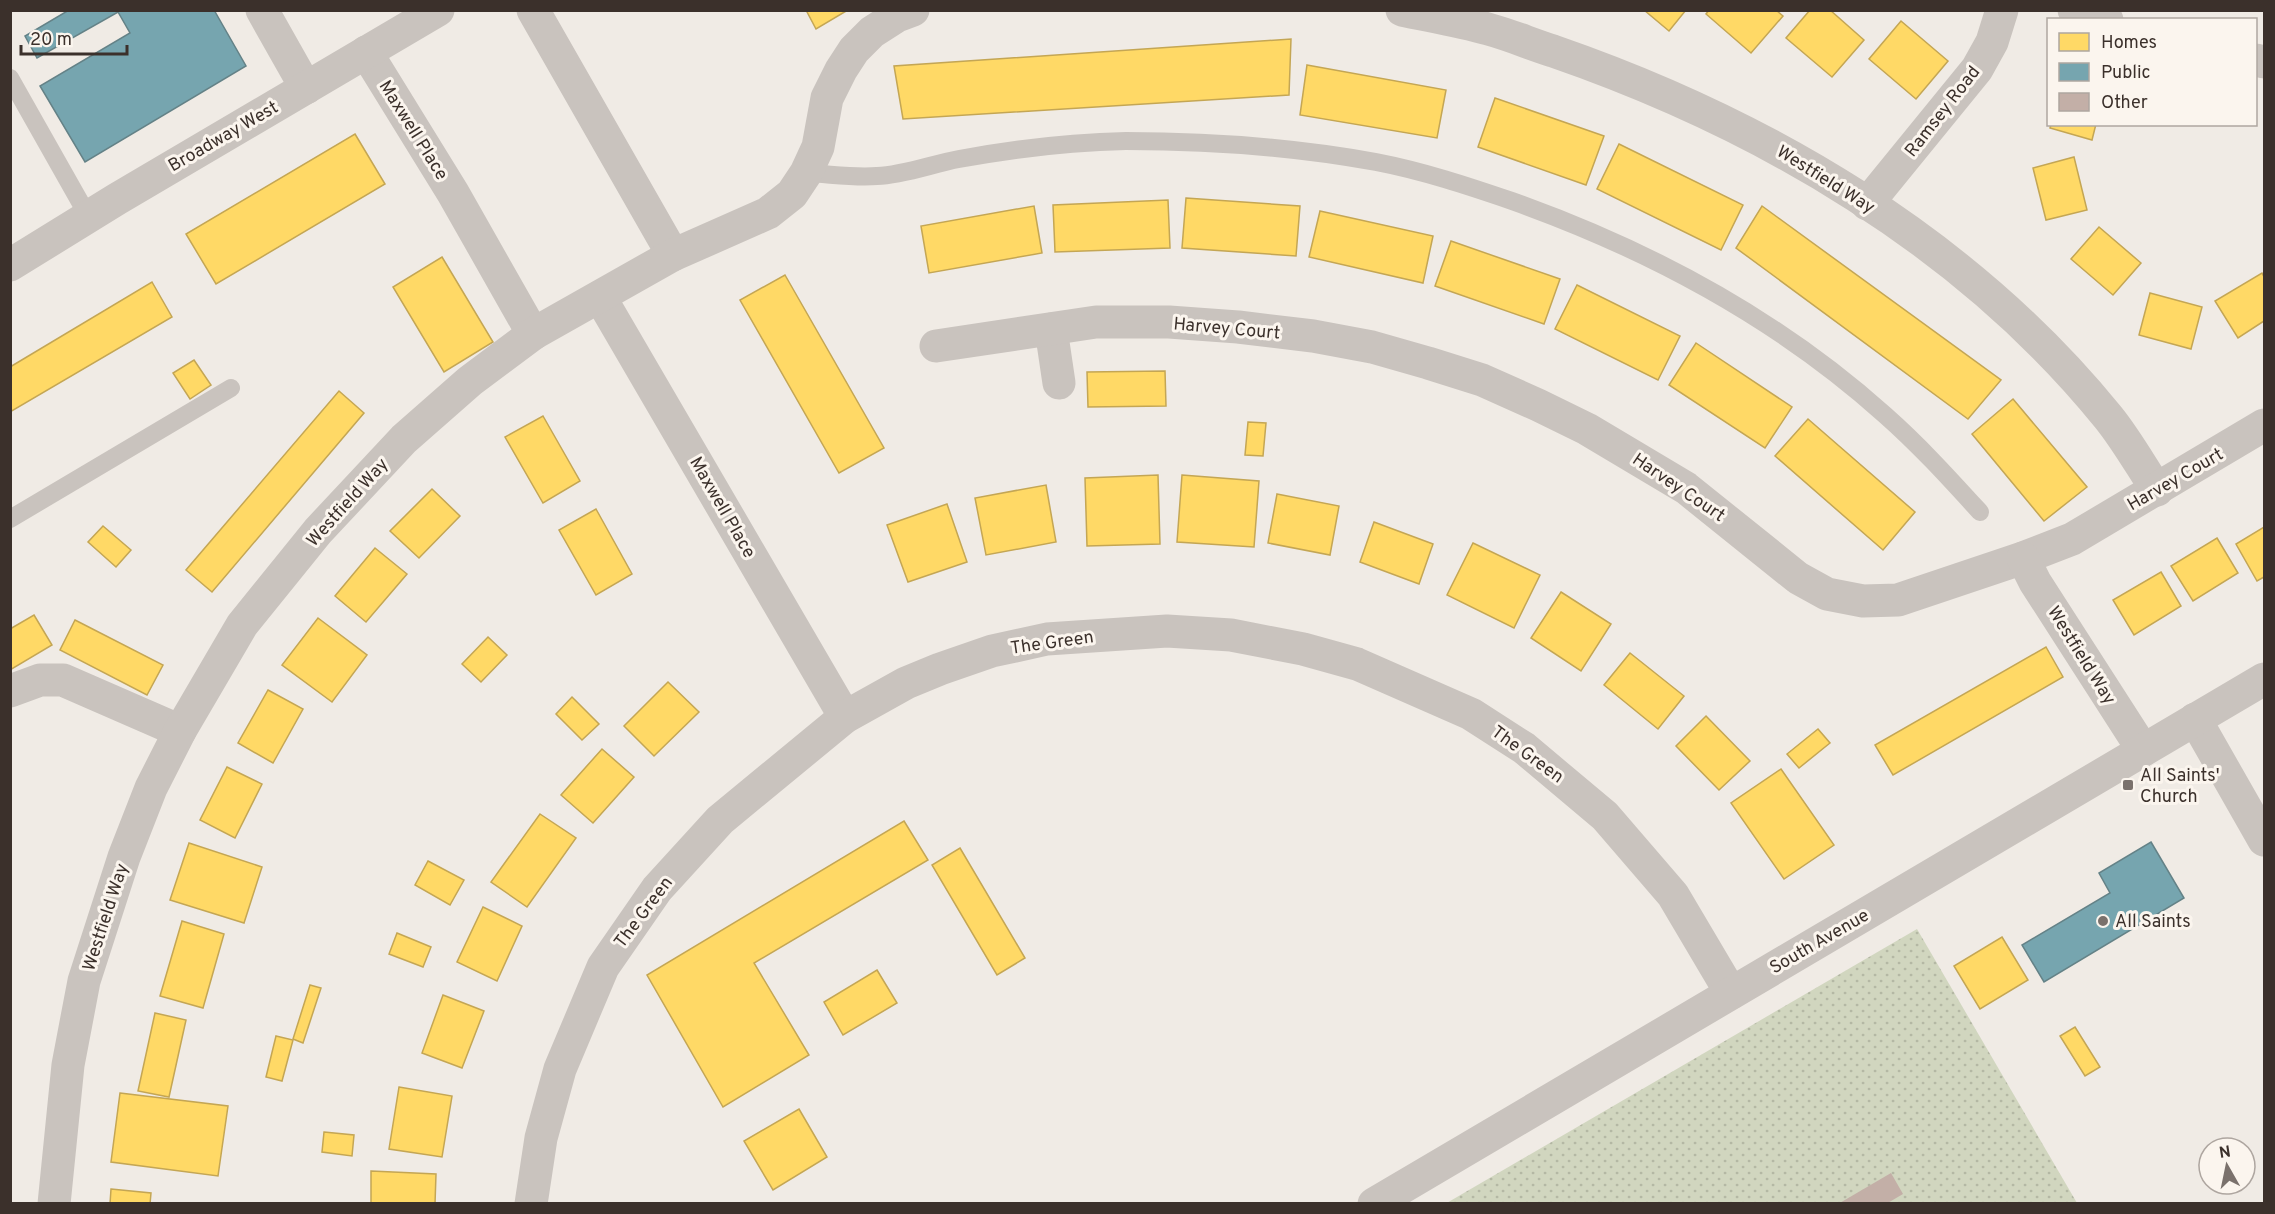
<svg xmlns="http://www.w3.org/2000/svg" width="2275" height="1214" viewBox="0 0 2275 1214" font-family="Overpass,sans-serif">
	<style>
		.grass { fill: url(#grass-dots) }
		.homes { fill: #ffd966; stroke: #c4a654; stroke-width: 1.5 }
		.public { fill: #76a5af; stroke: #648287; stroke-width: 1.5 }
		.building { fill: #c3afa7 }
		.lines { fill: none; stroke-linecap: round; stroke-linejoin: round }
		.service { stroke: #c9c3be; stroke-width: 18 }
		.minor { stroke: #c9c3be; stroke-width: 33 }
		.poi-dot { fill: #7a716c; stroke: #fbf5ee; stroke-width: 2 }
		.labels { text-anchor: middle; stroke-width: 6; stroke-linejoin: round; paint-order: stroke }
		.street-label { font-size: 18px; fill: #3b302b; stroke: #fbf5ee }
		.poi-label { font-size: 18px; fill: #3b302b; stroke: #fbf5ee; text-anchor: start }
	</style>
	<defs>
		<pattern id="grass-dots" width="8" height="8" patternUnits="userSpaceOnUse" patternTransform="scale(1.5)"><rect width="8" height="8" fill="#d1d6bf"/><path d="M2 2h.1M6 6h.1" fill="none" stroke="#b4b8a4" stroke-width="1.8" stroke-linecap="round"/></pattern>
	</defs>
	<rect width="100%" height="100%" fill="#f0ebe5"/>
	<path class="grass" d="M1917,929L2077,1203L1445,1204Z"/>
	<g class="homes">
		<path d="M806,10H848L816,29Z"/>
		<path d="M1644,10H1686L1669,31Z"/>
		<path d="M1709,10H1776L1783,16L1751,53L1706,14Z"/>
		<path d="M1810,10H1830L1864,40L1832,77L1786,38Z"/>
		<path d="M1901,21L1948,61L1916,99L1869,59Z"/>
		<path d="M1291,39L1289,95L903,119L894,66Z"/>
		<path d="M1307,65L1446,90L1437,138L1300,115Z"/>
		<path d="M1495,98L1604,136L1586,185L1478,147Z"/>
		<path d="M2051,124H2096L2092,140L2050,128Z"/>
		<path d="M355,134L385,184L216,284L186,234Z"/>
		<path d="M1619,144L1743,205L1721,250L1597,189Z"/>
		<path d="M2074,157L2087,210L2046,220L2033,168Z"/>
		<path d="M1186,198L1300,206L1296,256L1182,248Z"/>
		<path d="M1168,200L1170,248L1055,252L1053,205Z"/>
		<path d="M1034,206L1042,253L929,273L921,226Z"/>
		<path d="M1762,206L2001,380L1968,419L1736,248Z"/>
		<path d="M1320,211L1433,236L1423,283L1309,257Z"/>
		<path d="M2099,227L2141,263L2113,295L2071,259Z"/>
		<path d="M1451,241L1560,279L1544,324L1435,286Z"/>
		<path d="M442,257L493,342L444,372L393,287Z"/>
		<path d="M2262,273L2264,277V321L2238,338L2215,301Z"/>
		<path d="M785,275L884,448L839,473L740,300Z"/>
		<path d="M152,282L172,317L10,412V367Z"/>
		<path d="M1577,285L1680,336L1658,380L1555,329Z"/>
		<path d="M2150,293L2202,307L2191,349L2139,335Z"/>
		<path d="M1696,343L1792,407L1765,448L1669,385Z"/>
		<path d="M194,360L211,385L190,399L173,373Z"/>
		<path d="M1165,371L1166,406L1088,407L1087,372Z"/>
		<path d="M339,391L364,413L212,592L186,570Z"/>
		<path d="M2013,399L2087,487L2044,521L1972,434Z"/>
		<path d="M543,416L580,481L543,503L505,437Z"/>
		<path d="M1808,419L1915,512L1883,550L1775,456Z"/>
		<path d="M1248,422L1266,423L1263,456L1245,455Z"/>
		<path d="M1158,475L1160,544L1087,546L1085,478Z"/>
		<path d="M1182,475L1259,481L1254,547L1177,542Z"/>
		<path d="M1046,485L1056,542L986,555L975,498Z"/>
		<path d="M432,489L460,516L419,558L390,531Z"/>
		<path d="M1277,494L1339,506L1330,555L1268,543Z"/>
		<path d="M947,504L967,562L908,582L887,525Z"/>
		<path d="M596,509L632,574L596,595L559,530Z"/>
		<path d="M1374,522L1433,544L1419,584L1360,562Z"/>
		<path d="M103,526L131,550L116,567L88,542Z"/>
		<path d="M2264,527V577L2257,581L2236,544Z"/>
		<path d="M2217,538L2238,573L2193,601L2171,566Z"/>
		<path d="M1473,543L1540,575L1514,628L1447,595Z"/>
		<path d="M375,548L407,574L366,622L335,596Z"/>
		<path d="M2161,572L2181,606L2134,635L2113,600Z"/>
		<path d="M1561,592L1611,624L1581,671L1531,638Z"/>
		<path d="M34,615L52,645L10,670V629Z"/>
		<path d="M318,618L367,655L332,702L282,665Z"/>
		<path d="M75,620L163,665L147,695L60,650Z"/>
		<path d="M488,637L507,655L481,682L462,664Z"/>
		<path d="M2046,647L2063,677L1893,775L1875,745Z"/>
		<path d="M1630,653L1684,696L1658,729L1604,685Z"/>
		<path d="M668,682L699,712L654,756L624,726Z"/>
		<path d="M268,690L303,709L273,763L238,743Z"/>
		<path d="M572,697L599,724L582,740L556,714Z"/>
		<path d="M1706,716L1750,761L1719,790L1676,746Z"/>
		<path d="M1818,729L1830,743L1799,768L1787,754Z"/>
		<path d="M602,749L634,777L593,823L561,795Z"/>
		<path d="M227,767L262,784L235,838L200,820Z"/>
		<path d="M1781,769L1834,845L1784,879L1731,803Z"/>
		<path d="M540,814L576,838L527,907L491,882Z"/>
		<path d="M904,821L928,860L754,963L809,1055L723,1107L647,975Z"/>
		<path d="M189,843L262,867L244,923L170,900Z"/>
		<path d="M960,848L1025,958L997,975L932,865Z"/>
		<path d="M428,861L464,880L450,905L415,885Z"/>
		<path d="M483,907L522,926L497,981L457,962Z"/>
		<path d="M182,921L224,934L203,1008L160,996Z"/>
		<path d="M397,933L431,947L423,967L389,954Z"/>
		<path d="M2002,937L2028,980L1980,1009L1954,966Z"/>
		<path d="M877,970L897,1003L843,1035L824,1002Z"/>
		<path d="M310,985L321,988L303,1043L293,1039Z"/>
		<path d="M443,995L484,1011L462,1068L422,1053Z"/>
		<path d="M155,1013L186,1020L169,1097L138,1091Z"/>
		<path d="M2075,1027L2100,1067L2085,1076L2060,1036Z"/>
		<path d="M276,1036L293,1040L282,1081L266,1077Z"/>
		<path d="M399,1087L452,1096L442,1157L389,1149Z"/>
		<path d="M120,1093L228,1106L218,1176L111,1162Z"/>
		<path d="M799,1109L827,1157L773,1190L744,1141Z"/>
		<path d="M324,1132L354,1135L352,1156L322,1152Z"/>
		<path d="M371,1171L436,1174L435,1204H371Z"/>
		<path d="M111,1189L151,1193L150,1204H110Z"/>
	</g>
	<g class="public">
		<path d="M69,10H214L246,66L85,162L40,86L130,33L118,12L37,58L25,36Z"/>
		<path d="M2151,842L2184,898L2044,982L2022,945L2110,893L2099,873Z"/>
	</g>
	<path class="building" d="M1891,1173L1903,1194L1886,1204H1838Z"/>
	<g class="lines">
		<g class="service">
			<path d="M10,78L88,216"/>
			<path d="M806,173C830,174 854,178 877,176C904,175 932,164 959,159C1014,149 1070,142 1126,141C1210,141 1294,147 1376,162C1423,171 1468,186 1512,201C1647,249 1778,319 1885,415C1919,445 1949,478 1980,512"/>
			<path d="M10,519L231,388"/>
		</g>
		<g class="minor">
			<path d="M262,10L306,88"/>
			<path d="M533,10L673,255"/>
			<path d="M1402,10C1430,16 1460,21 1488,29C1510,35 1531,44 1553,51C1764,124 1966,242 2108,417C2126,439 2141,466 2157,490"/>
			<path d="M2074,10L2107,20"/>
			<path d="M366,52L453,193L533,334"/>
			<path d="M2256,60L2264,62"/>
			<path d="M1867,204L1977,69L1992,42L2002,10"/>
			<path d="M10,265L117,199L438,10"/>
			<path d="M600,297L845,717"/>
			<path d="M1051,329L1059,383"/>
			<path d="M936,346L1096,322H1169L1238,327L1313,336L1372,347L1428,363L1482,380L1538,405L1587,429L1686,488L1798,578L1827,594L1863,601L1898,600L2023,558L2072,539L2264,425"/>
			<path d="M2023,558L2035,582L2143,750"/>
			<path d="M10,691L40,680H63L180,731"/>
			<path d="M2195,719L2264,840"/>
			<path d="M54,1204L68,1065L84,981L124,857L151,788L180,731L242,625L318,531L404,439L470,381L533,334L673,255L768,213L792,194L806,173L818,147L827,98L841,70L854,50L872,32L897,16L913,10"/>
			<path d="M531,1204L541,1138L560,1069L603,967L657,889L720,820L845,717L906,683L940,669L992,651L1047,639L1167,631L1231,635L1303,649L1357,664L1471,714L1524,748L1605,816L1673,895L1731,993"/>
			<path d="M1374,1204L2264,679"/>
		</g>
	</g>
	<g class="poi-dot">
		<rect x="2122" y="779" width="12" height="12" rx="3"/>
		<circle cx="2103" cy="921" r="6"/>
	</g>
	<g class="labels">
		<g class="street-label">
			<text transform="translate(1942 111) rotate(-52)" y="6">Ramsey Road</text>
			<text transform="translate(414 130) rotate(58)" y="6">Maxwell Place</text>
			<text transform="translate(223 136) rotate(-30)" y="6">Broadway West</text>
			<text transform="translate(1826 179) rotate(32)" y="6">Westfield Way</text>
			<text transform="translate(1227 328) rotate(5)" y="6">Harvey Court</text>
			<text transform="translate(2175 479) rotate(-30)" y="6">Harvey Court</text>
			<text transform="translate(1679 487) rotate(34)" y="6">Harvey Court</text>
			<text transform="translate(347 502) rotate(-48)" y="6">Westfield Way</text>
			<text transform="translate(723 507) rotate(60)" y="6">Maxwell Place</text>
			<text transform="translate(1052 642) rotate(-8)" y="6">The Green</text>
			<text transform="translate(2082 655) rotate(58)" y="6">Westfield Way</text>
			<text transform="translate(1528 754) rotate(36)" y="6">The Green</text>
			<text transform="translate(643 912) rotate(-53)" y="6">The Green</text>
			<text transform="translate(105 917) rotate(-72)" y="6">Westfield Way</text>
			<text transform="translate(1819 941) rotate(-30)" y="6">South Avenue</text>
		</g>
		<g class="poi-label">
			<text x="2140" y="781">All Saints'<tspan x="2140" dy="21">Church</tspan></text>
			<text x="2115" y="927">All Saints</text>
		</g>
	</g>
	<rect width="2275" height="1214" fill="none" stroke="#3b302b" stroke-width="24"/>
	<rect x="2047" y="18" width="210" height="108" fill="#fbf5ee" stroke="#aea6a0" stroke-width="1.5"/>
	<rect x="2059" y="33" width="30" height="18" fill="#ffd966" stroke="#aea6a0" stroke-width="1.5"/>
	<text x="2101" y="48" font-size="18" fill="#3b302b">Homes</text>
	<rect x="2059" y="63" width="30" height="18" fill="#76a5af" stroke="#aea6a0" stroke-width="1.5"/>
	<text x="2101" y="78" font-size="18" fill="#3b302b">Public</text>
	<rect x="2059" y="93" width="30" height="18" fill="#c3afa7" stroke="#aea6a0" stroke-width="1.5"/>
	<text x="2101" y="108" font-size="18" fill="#3b302b">Other</text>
	<g transform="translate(2227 1166) rotate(351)"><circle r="28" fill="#fbf5ee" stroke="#aea6a0" stroke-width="1.5"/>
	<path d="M0-4.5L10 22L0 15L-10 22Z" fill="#7a716c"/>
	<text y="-9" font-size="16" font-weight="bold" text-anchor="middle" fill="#3b302b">N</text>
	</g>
	<path d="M21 45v9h106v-9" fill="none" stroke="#3b302b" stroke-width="3"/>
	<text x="30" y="45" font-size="18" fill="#3b302b" stroke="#fbf5ee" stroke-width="4.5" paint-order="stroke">20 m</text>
</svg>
